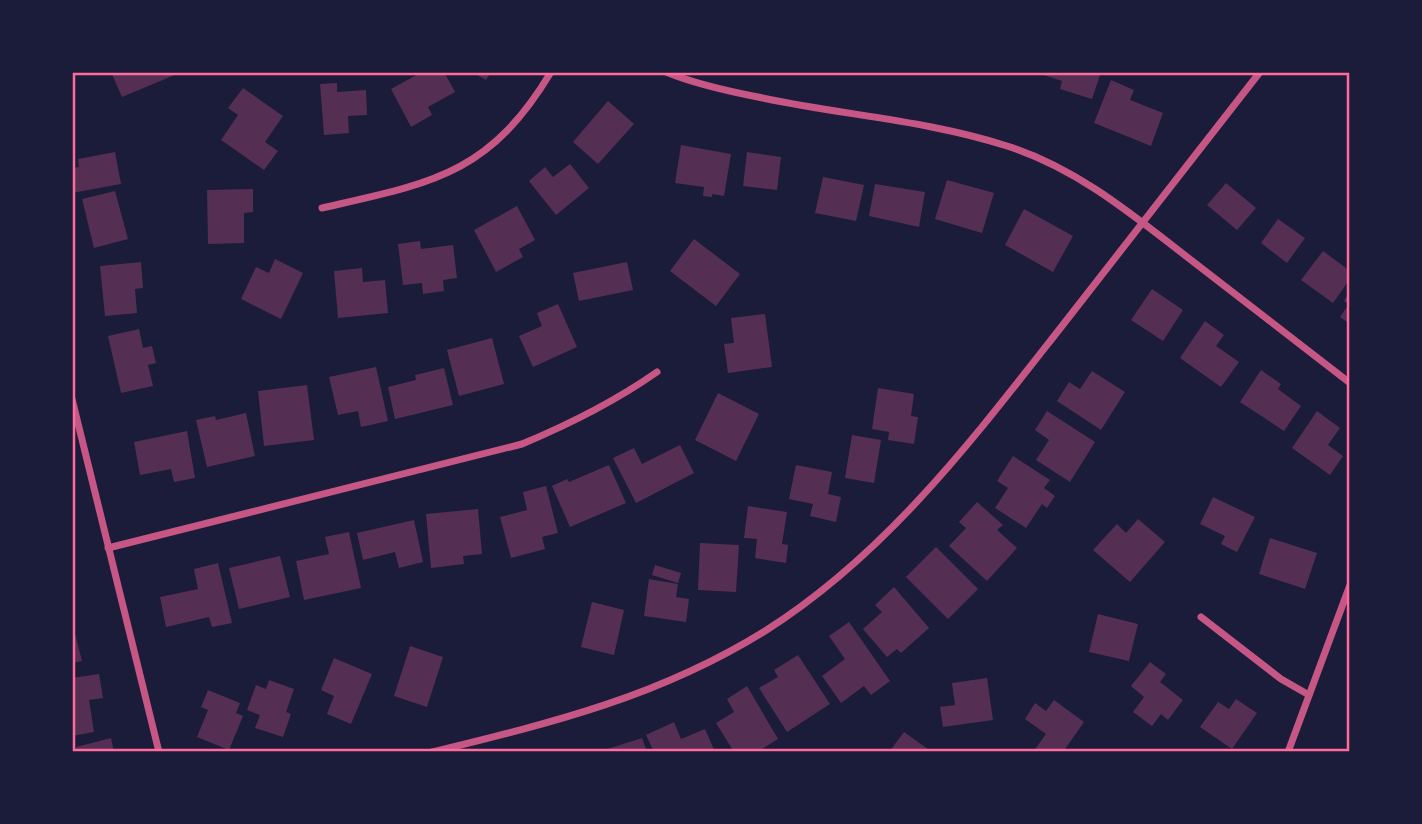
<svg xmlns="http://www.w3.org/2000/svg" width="1422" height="824" viewBox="0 0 1422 824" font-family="Cabin,sans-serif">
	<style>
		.building { fill: #542f53 }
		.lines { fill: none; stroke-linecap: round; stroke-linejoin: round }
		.minor { stroke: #c65784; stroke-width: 7 }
		.neatline { fill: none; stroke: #ff6b9d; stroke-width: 2.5 }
	</style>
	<rect width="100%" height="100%" fill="#1b1b3a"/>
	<g class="building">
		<path d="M111,72H182L122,97Z"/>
		<path d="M422,72H444L455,92L428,107L432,115L411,127L391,89Z"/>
		<path d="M472,72H491L486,80Z"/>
		<path d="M1046,72H1101L1092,99L1060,89L1062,81L1044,75Z"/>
		<path d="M1111,80L1134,90L1130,100L1163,113L1151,146L1094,123Z"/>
		<path d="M337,83V92L366,90L367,115L348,116L349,133L324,135L320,84Z"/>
		<path d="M243,88L283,116L265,142L278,151L264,170L221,140L238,115L228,108Z"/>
		<path d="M608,101L634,124L598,164L573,142Z"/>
		<path d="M681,145L731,154L724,196L712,194V197L703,196L704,187L675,183Z"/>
		<path d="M115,152L121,184L72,193V168L79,167L78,159Z"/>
		<path d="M747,152L781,157L777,190L743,186Z"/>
		<path d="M570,164L589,188L556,215L529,181L545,167L553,177Z"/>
		<path d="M823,177L864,185L856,221L815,213Z"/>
		<path d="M947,180L994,193L982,233L935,219Z"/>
		<path d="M1226,183L1256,208L1237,230L1207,205Z"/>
		<path d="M875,184L925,192L919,227L869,216Z"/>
		<path d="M253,189V212L244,213V243L208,244L207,190Z"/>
		<path d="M115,191L128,239L94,248L82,199Z"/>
		<path d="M517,206L535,240L519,249L523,257L496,272L474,230Z"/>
		<path d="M1024,209L1073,236L1053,272L1005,245Z"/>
		<path d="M1278,219L1305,238L1287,263L1261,243Z"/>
		<path d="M694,239L740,274L716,306L670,271Z"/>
		<path d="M420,241L421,249L453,245L457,278L443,280L444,291L423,294L422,283L403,285L398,244Z"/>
		<path d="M1323,251L1350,271V279L1333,303L1301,280Z"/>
		<path d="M275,259L303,273L281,319L241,299L256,267L269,273Z"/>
		<path d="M141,262L143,288L135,289L137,313L105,316L100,266Z"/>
		<path d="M627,262L633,290L579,301L573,273Z"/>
		<path d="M362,268L363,282L385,280L388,313L338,318L334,271Z"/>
		<path d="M1152,289L1183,310L1163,341L1131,320Z"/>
		<path d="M1350,291V324L1340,317L1349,304L1344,301Z"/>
		<path d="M558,304L577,347L533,367L519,336L542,326L537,313Z"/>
		<path d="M765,314L772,367L728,373L724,344L734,343L731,318Z"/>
		<path d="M1205,321L1224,335L1216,346L1239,362L1221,387L1180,358Z"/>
		<path d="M139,329L143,348L152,346L156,363L148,365L153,386L121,393L108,336Z"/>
		<path d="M492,338L504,384L459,396L447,350Z"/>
		<path d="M376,367L388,421L361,427L358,411L338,415L329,377Z"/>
		<path d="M444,368L453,405L395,419L388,387L416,380L415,375Z"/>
		<path d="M1261,370L1281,384L1278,389L1301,406L1284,431L1240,402Z"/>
		<path d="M1092,371L1125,392L1101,430L1057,401L1069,382L1080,389Z"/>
		<path d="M307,385L314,440L264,446L258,391Z"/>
		<path d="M878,388L914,394L911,416L918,417L914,444L888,440L889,432L872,429Z"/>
		<path d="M718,393L759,414L736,461L695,440Z"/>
		<path d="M1047,411L1095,442L1070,482L1036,460L1049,440L1035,430Z"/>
		<path d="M1317,411L1340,428L1328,445L1343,456L1330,475L1292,448Z"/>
		<path d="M246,413L255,456L207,467L196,420L215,416L216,420Z"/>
		<path d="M187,431L195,478L174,482L171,469L140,475L134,442Z"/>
		<path d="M852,435L881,440L874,483L845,478Z"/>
		<path d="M680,445L694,473L636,503L613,458L634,448L642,464Z"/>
		<path d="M1013,456L1050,480L1044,488L1055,496L1047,508L1042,504L1026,528L995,508L1008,488L997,481Z"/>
		<path d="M609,465L626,503L570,527L552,486L567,479L569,482Z"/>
		<path d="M796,465L832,472L828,494L841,497L836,522L810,516L813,504L789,499Z"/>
		<path d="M546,486L558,533L542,537L545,549L511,558L500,517L527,510L523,492Z"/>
		<path d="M1213,497L1255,517L1237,552L1221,544L1225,536L1200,524Z"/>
		<path d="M977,502L1003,525L997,530L1017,548L987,581L949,546L966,528L959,522Z"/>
		<path d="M748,506L787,512L782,544L788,545L786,563L755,558L757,539L744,538Z"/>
		<path d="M478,509L482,554L463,556L464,564L431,568L426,514Z"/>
		<path d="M1138,519L1165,542L1130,582L1093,550L1117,524L1126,533Z"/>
		<path d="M414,520L423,562L399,568L395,552L363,560L357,533Z"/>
		<path d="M349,532L361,588L304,600L296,561L329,554L325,537Z"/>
		<path d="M1270,538L1317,553L1305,589L1259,574Z"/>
		<path d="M700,543L739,545L736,592L698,590Z"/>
		<path d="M936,547L978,589L948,619L906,577Z"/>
		<path d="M280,556L290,597L239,609L229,568Z"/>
		<path d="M218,563L232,623L212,627L209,617L166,627L160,597L198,589L194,569Z"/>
		<path d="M655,565L681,573L678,583L652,575Z"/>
		<path d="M649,579L678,584L676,597L689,599L686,622L644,616Z"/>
		<path d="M894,587L929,628L901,653L897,649L887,657L863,629L882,612L875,605Z"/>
		<path d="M592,602L624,610L614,655L581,647Z"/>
		<path d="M1098,614L1138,624L1129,661L1089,652Z"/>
		<path d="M72,622L82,661L72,663Z"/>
		<path d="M849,622L890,681L871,695L864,686L841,703L822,676L845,659L829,636Z"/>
		<path d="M410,646L443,657L427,707L394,696Z"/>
		<path d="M798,655L830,704L787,732L759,688L778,677L774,670Z"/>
		<path d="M334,658L372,674L351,724L327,714L334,696L321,690Z"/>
		<path d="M1150,662L1166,674L1160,682L1183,700L1168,720L1161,714L1152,726L1133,712L1144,697L1131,686Z"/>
		<path d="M99,674L103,698L89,700L94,732L72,736V678Z"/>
		<path d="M987,678L993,720L943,727L940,707L955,705L952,683Z"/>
		<path d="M269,680L294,689L286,712L291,714L283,737L255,728L260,715L247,710L256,685L266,689Z"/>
		<path d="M747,686L778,739L757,752H734L716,723L734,712L727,699Z"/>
		<path d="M208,690L240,703L236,713L243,716L229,750L197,737L208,710L201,707Z"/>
		<path d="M1236,699L1257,713L1232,749L1200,727L1218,702L1229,709Z"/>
		<path d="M1054,700L1084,722L1063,752H1033L1046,734L1025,719L1035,703L1046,711Z"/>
		<path d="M674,722L681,739L705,729L715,752H654L646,735Z"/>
		<path d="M904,732L932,752H889Z"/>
		<path d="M111,738L114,752H78L76,747Z"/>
		<path d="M642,738L647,752H598Z"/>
	</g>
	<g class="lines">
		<g class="minor">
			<path d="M666,72C695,84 727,91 758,97C840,115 927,120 1007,146C1077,168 1134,216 1191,260C1244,301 1297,342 1350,383"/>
			<path d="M322,208C432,183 489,175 551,72"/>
			<path d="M72,399L159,752"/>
			<path d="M108,548L522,444C570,424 614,402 657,372"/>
			<path d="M1201,617L1281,679L1309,695"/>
			<path d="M432,752C551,723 659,697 765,631C887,554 974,438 1062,326C1128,241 1194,156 1260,72"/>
			<path d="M1288,752L1350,585"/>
		</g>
	</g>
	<rect width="1422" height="824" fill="none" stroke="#1b1b3a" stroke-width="147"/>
	<rect x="74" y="74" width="1274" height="676" class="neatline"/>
</svg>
